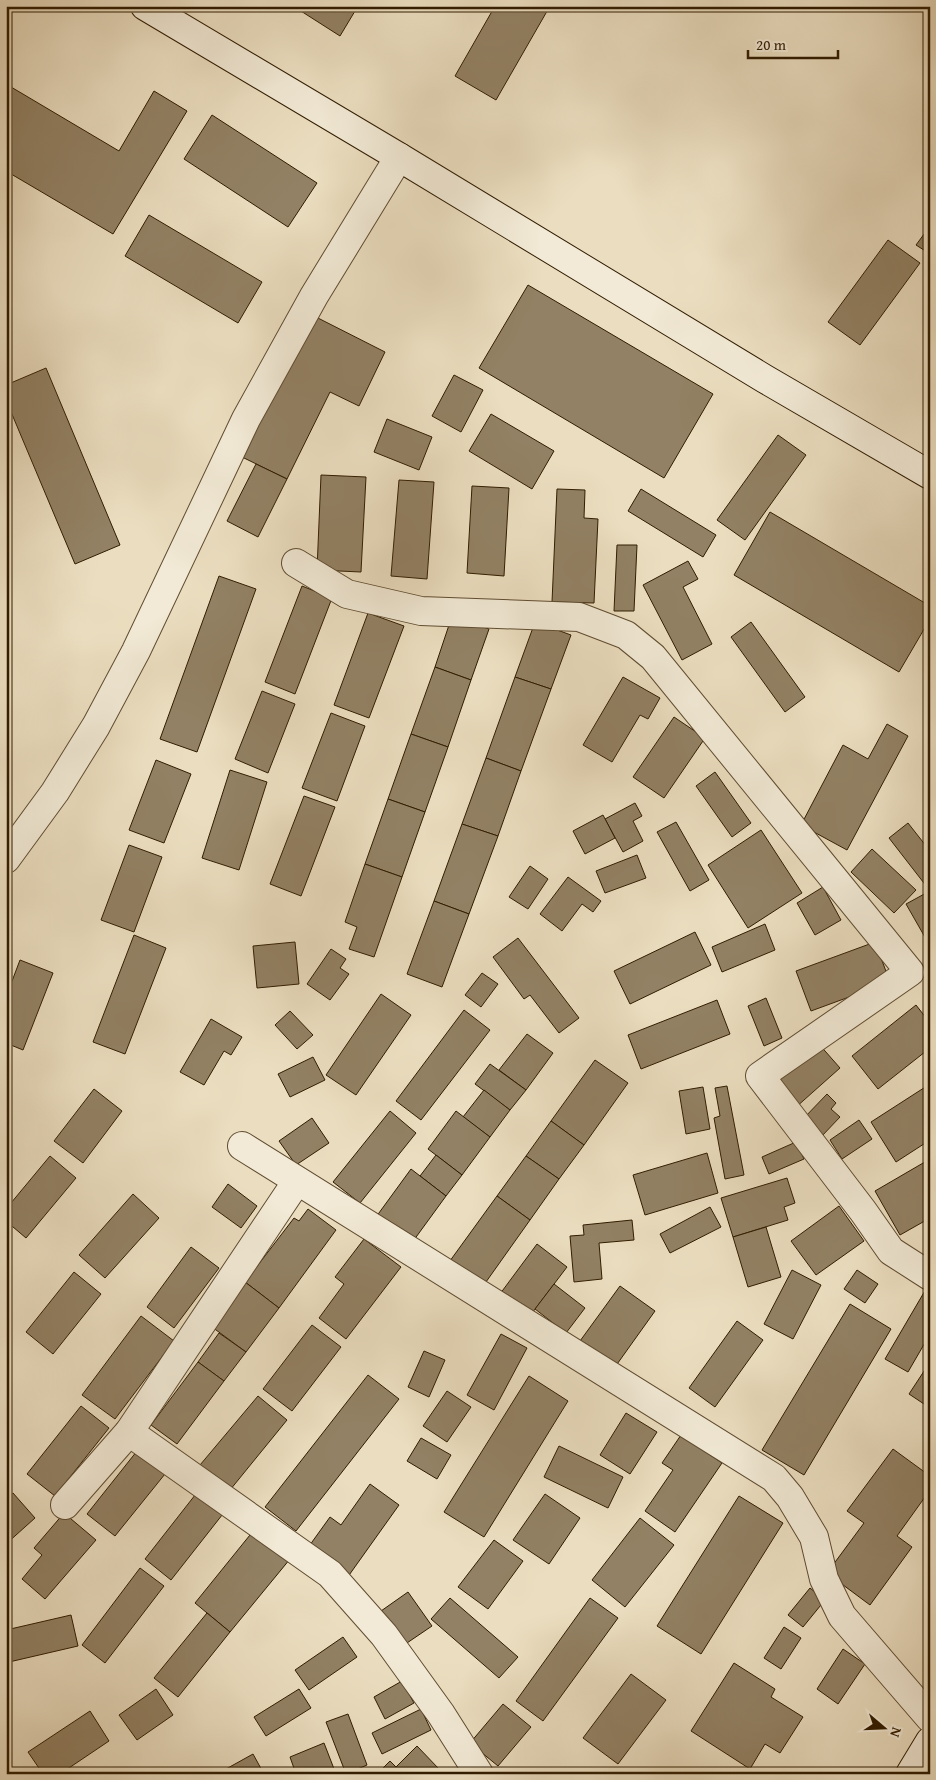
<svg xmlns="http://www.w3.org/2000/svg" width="936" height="1780" viewBox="0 0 936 1780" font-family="'Gentium Book Plus',serif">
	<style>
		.building { fill: #928164; stroke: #311c00 }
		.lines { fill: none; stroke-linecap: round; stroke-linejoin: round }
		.street-casing { stroke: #604c30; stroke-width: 30 }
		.secondary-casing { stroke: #311c00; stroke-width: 30 }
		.street { stroke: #f2ead6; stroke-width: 28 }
		.secondary { stroke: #f2ead6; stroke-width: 28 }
	</style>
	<rect width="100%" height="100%" fill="#ebdec0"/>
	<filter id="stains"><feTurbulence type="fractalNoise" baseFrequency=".004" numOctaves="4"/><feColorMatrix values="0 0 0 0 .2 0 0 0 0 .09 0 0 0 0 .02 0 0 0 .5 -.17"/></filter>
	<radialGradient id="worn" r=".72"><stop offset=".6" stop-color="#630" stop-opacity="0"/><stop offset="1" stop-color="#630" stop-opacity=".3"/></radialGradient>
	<g class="building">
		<path d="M293,6H358L340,36Z"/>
		<path d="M495,6H550L496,100L455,76Z"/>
		<path d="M6,84L119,151L154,91L187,111L113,234L6,171Z"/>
		<path d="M212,115L317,183L288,227L184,159Z"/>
		<path d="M149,215L262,282L238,323L125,256Z"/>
		<path d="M930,226V254L916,245Z"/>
		<path d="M888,240L920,263L860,345L828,322Z"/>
		<path d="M528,285L713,394L664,478L479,368Z"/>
		<path d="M312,315L385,352L359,406L330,392L287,479L242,457Z"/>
		<path d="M46,368L120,545L75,564L6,400V385Z"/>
		<path d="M454,375L483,390L461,432L432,416Z"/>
		<path d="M491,414L554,451L532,489L469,451Z"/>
		<path d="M387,419L432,437L419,470L374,452Z"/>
		<path d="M778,435L806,455L745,540L717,520Z"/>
		<path d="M256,464L287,479L258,537L227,521Z"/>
		<path d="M321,475L366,477L361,572L317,570Z"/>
		<path d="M399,480L434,482L427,579L391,576Z"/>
		<path d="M472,486L509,488L504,576L467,573Z"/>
		<path d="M557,489L585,490L584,518L598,519L594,603L552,602Z"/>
		<path d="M641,489L716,535L703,557L628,511Z"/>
		<path d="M770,512L930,606V619L899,672L734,575Z"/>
		<path d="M617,545H637L634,611H614Z"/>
		<path d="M688,561L698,579L683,587L712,644L682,660L643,585Z"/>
		<path d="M219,576L256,589L197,752L160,739Z"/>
		<path d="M302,586L332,598L295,694L265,682Z"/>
		<path d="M368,613L404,626L369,718L334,705Z"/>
		<path d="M452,616L489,629L471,680L435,667Z"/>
		<path d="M535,622L571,635L551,689L515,677Z"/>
		<path d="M751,622L805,697L785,712L731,637Z"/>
		<path d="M435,667L471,680L448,747L411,734Z"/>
		<path d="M515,677L551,689L521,771L486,758Z"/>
		<path d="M623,677L660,698L648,719L640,715L612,762L583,745Z"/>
		<path d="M262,691L295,704L268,773L235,759Z"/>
		<path d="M331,713L365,726L337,801L302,788Z"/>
		<path d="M674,717L705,738L664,798L633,777Z"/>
		<path d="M887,724L908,736L847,850L801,825L843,745L868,759Z"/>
		<path d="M411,734L448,747L425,812L388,799Z"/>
		<path d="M486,758L521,771L498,836L462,824Z"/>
		<path d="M156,760L191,774L164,843L129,830Z"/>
		<path d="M230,770L267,782L239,870L202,858Z"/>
		<path d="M715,772L751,823L732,837L696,786Z"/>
		<path d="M304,796L335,807L301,896L270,884Z"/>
		<path d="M388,799L425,812L402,877L365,864Z"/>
		<path d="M635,803L642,816L633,821L643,841L623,852L605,819Z"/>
		<path d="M603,815L615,838L585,854L573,831Z"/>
		<path d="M676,822L709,880L690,891L657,832Z"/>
		<path d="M908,823L930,851V885L927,887L889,838Z"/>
		<path d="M462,824L498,836L469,914L434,901Z"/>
		<path d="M761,830L802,893L748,928L708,865Z"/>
		<path d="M129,845L162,857L134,932L101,920Z"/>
		<path d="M872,849L916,890L894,913L851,872Z"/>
		<path d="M637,855L646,878L605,893L596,871Z"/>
		<path d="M365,864L402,877L374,957L349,949L357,927L345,922Z"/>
		<path d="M530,866L548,879L528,909L509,897Z"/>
		<path d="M568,877L601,901L593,912L582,904L562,931L540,914Z"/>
		<path d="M823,887L841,920L815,935L797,903Z"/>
		<path d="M928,892L930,895V946L906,904Z"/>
		<path d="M434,901L469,914L442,987L407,974Z"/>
		<path d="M765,924L775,950L722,972L712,947Z"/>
		<path d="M695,932L711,965L630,1004L614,971Z"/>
		<path d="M134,935L166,948L125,1054L93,1042Z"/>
		<path d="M518,938L579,1018L559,1033L530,995L524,999L493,957Z"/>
		<path d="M295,942L299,984L257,988L253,946Z"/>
		<path d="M875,942L890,982L811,1011L796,971Z"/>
		<path d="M331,949L346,959L340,968L349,974L330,1000L307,984Z"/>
		<path d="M20,960L53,973L23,1050L6,1043V997Z"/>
		<path d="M482,973L498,984L481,1007L465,995Z"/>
		<path d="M381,994L411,1015L356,1095L326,1075Z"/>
		<path d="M766,998L782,1038L764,1046L748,1006Z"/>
		<path d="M717,1000L730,1034L641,1069L628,1035Z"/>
		<path d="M916,1005L930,1023V1048L878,1089L852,1056Z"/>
		<path d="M464,1010L490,1030L421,1120L396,1101Z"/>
		<path d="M290,1011L313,1035L297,1049L275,1025Z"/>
		<path d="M211,1019L242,1037L231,1055L224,1051L204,1085L180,1072Z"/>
		<path d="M527,1034L553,1053L526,1090L499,1070Z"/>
		<path d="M818,1043L840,1068L795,1108L773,1084Z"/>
		<path d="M313,1057L325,1080L290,1097L278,1074Z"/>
		<path d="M595,1060L628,1083L584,1145L551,1121Z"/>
		<path d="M490,1064L526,1090L510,1110L475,1084Z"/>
		<path d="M930,1084V1140L896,1162L871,1122Z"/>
		<path d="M727,1086L744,1175L725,1179L714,1118L720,1116L715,1088Z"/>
		<path d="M703,1087L710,1129L686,1134L679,1091Z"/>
		<path d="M94,1089L122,1111L83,1163L54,1141Z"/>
		<path d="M484,1090L510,1110L490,1137L463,1117Z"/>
		<path d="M827,1094L836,1103L831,1109L840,1117L821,1137L803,1119Z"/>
		<path d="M390,1111L416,1133L360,1203L333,1182Z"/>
		<path d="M456,1111L490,1137L462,1175L428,1149Z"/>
		<path d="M312,1118L329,1143L296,1165L279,1141Z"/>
		<path d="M859,1120L872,1139L842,1159L830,1140Z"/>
		<path d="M551,1121L584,1145L559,1179L526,1156Z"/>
		<path d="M796,1142L804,1159L769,1174L762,1157Z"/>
		<path d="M707,1153L718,1193L645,1215L633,1175Z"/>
		<path d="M436,1155L462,1175L446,1196L420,1176Z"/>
		<path d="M50,1156L76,1178L26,1238L6,1221V1209Z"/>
		<path d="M526,1156L559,1179L530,1220L497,1196Z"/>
		<path d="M930,1159V1218L900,1235L875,1191Z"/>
		<path d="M411,1169L446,1196L411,1244L376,1217Z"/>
		<path d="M787,1178L795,1203L784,1207L788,1220L733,1237L721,1198Z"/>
		<path d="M228,1184L257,1206L241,1228L212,1207Z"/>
		<path d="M133,1194L159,1218L105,1278L79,1255Z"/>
		<path d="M497,1196L530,1220L481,1289L447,1265Z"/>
		<path d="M839,1206L864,1241L816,1275L791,1241Z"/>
		<path d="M710,1207L721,1227L670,1253L660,1234Z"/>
		<path d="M308,1209L336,1230L279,1308L245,1282L294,1218L299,1221Z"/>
		<path d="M632,1220L634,1240L599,1243L602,1279L574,1282L570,1236L584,1235L583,1225Z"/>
		<path d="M766,1227L781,1277L748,1287L733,1237Z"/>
		<path d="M364,1239L401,1267L346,1339L319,1318L344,1284L335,1277Z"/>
		<path d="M537,1244L567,1267L526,1321L497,1298Z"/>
		<path d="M191,1247L219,1268L174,1328L147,1307Z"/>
		<path d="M792,1270L821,1285L793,1339L764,1324Z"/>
		<path d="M857,1270L878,1284L865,1303L844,1289Z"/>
		<path d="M74,1272L101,1294L53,1354L26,1332Z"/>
		<path d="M245,1282L279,1308L246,1352L212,1327Z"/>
		<path d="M554,1284L585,1308L566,1333L535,1309Z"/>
		<path d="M620,1286L655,1311L615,1367L580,1341Z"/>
		<path d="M926,1289L930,1291V1334L908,1372L885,1359Z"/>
		<path d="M850,1304L891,1329L804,1475L762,1450Z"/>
		<path d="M141,1316L174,1341L115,1419L82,1395Z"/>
		<path d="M737,1321L763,1340L715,1407L689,1388Z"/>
		<path d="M312,1325L341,1347L292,1411L263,1389Z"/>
		<path d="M219,1333L246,1352L224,1381L198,1362Z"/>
		<path d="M501,1334L527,1348L494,1410L467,1395Z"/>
		<path d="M424,1351L445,1360L429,1397L408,1387Z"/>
		<path d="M198,1362L224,1381L177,1444L151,1425Z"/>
		<path d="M930,1362V1408L909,1394Z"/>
		<path d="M368,1375L399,1399L296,1531L265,1507Z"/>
		<path d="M529,1376L568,1401L484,1537L444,1512Z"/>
		<path d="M447,1391L471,1407L447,1442L423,1426Z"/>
		<path d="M258,1396L287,1420L230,1490L200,1465Z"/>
		<path d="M81,1406L109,1428L55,1496L27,1474Z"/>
		<path d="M626,1413L657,1432L630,1474L600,1455Z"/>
		<path d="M681,1435L722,1463L675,1532L645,1511L673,1470L662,1463Z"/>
		<path d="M421,1438L451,1455L437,1479L407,1461Z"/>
		<path d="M559,1446L623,1477L608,1508L544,1477Z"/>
		<path d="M893,1449L930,1476V1490L897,1536L912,1547L870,1605L827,1573L864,1523L847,1511Z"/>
		<path d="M137,1451L165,1474L115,1536L87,1514Z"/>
		<path d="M370,1484L399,1505L347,1578L307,1549L330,1517L341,1525Z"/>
		<path d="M199,1490L226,1510L171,1580L145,1559Z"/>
		<path d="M13,1493L35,1518L6,1544V1499Z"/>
		<path d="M545,1494L580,1518L549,1564L513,1540Z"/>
		<path d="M739,1496L783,1523L701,1654L657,1626Z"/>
		<path d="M64,1513L96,1540L45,1599L22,1579L42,1555L34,1548Z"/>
		<path d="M640,1518L674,1545L625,1607L592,1580Z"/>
		<path d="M254,1530L290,1559L230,1632L195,1603Z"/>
		<path d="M494,1540L523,1561L488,1609L458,1587Z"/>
		<path d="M140,1568L164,1586L105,1663L82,1645Z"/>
		<path d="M810,1588L825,1600L803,1627L788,1615Z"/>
		<path d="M408,1592L432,1626L404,1645L381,1611Z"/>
		<path d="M450,1598L518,1657L499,1678L431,1619Z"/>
		<path d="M590,1598L618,1618L543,1721L516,1701Z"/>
		<path d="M207,1613L230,1632L178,1697L154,1678Z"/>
		<path d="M71,1615L78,1646L9,1662L6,1652V1630Z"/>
		<path d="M784,1627L801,1638L781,1669L764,1658Z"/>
		<path d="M343,1637L357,1657L309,1690L295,1670Z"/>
		<path d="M843,1649L865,1664L838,1704L817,1689Z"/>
		<path d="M734,1663L775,1689L771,1697L803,1717L780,1753L765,1744L750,1769L691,1731Z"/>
		<path d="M631,1674L666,1700L618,1764L583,1738Z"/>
		<path d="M402,1681L414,1703L385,1719L374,1697Z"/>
		<path d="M156,1689L173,1715L137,1740L119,1715Z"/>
		<path d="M299,1689L311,1708L266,1736L254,1717Z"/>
		<path d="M503,1704L531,1727L498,1766L470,1743Z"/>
		<path d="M421,1709L431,1730L382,1754L372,1733Z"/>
		<path d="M90,1711L109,1741L60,1774H43L28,1752Z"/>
		<path d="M348,1714L367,1765L346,1774L326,1722Z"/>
		<path d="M324,1743L336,1774H296L290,1757Z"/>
		<path d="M417,1746L439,1769L433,1774H377L390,1761L396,1767Z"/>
		<path d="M253,1754L264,1774H217Z"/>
	</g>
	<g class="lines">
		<defs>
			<g id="street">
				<path d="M296,563L347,594L421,611L579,617L626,635L653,657L910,972L760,1076L863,1211L891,1251L930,1276"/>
				<path d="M6,859L55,792L96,726L136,651L246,419L314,296L399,157"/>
				<path d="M242,1146L774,1478L790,1497L814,1537L824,1579L842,1616L930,1718"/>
				<path d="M129,1432L330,1574L384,1635L441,1714L479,1774"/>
				<path d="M65,1505L129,1432L297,1181"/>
			</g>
			<g id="secondary">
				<path d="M145,6L399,157L765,379L930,475"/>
				<path d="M910,1774L930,1741"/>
			</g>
		</defs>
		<use href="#street" class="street-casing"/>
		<use href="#secondary" class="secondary-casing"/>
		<use href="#street" class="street"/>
		<use href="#secondary" class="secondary"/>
	</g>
	<rect width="936" height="1780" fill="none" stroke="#ebdec0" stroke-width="25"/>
	<rect x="8" y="8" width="921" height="1765" fill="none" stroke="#311c00" stroke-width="2.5"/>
	<rect x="12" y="12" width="911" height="1755" fill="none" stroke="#311c00"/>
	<g transform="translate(884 1728) rotate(109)" stroke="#f2ead6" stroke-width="4" paint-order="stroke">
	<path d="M0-4L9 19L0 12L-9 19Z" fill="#311c00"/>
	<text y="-8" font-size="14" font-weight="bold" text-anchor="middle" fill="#311c00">N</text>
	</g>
	<path d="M748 50v8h90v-8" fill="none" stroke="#311c00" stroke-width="2.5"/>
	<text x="756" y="50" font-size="15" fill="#311c00" stroke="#f2ead6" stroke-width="4" paint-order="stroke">20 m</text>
	<rect width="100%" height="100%" filter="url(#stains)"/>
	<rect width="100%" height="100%" fill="url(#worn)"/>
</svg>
